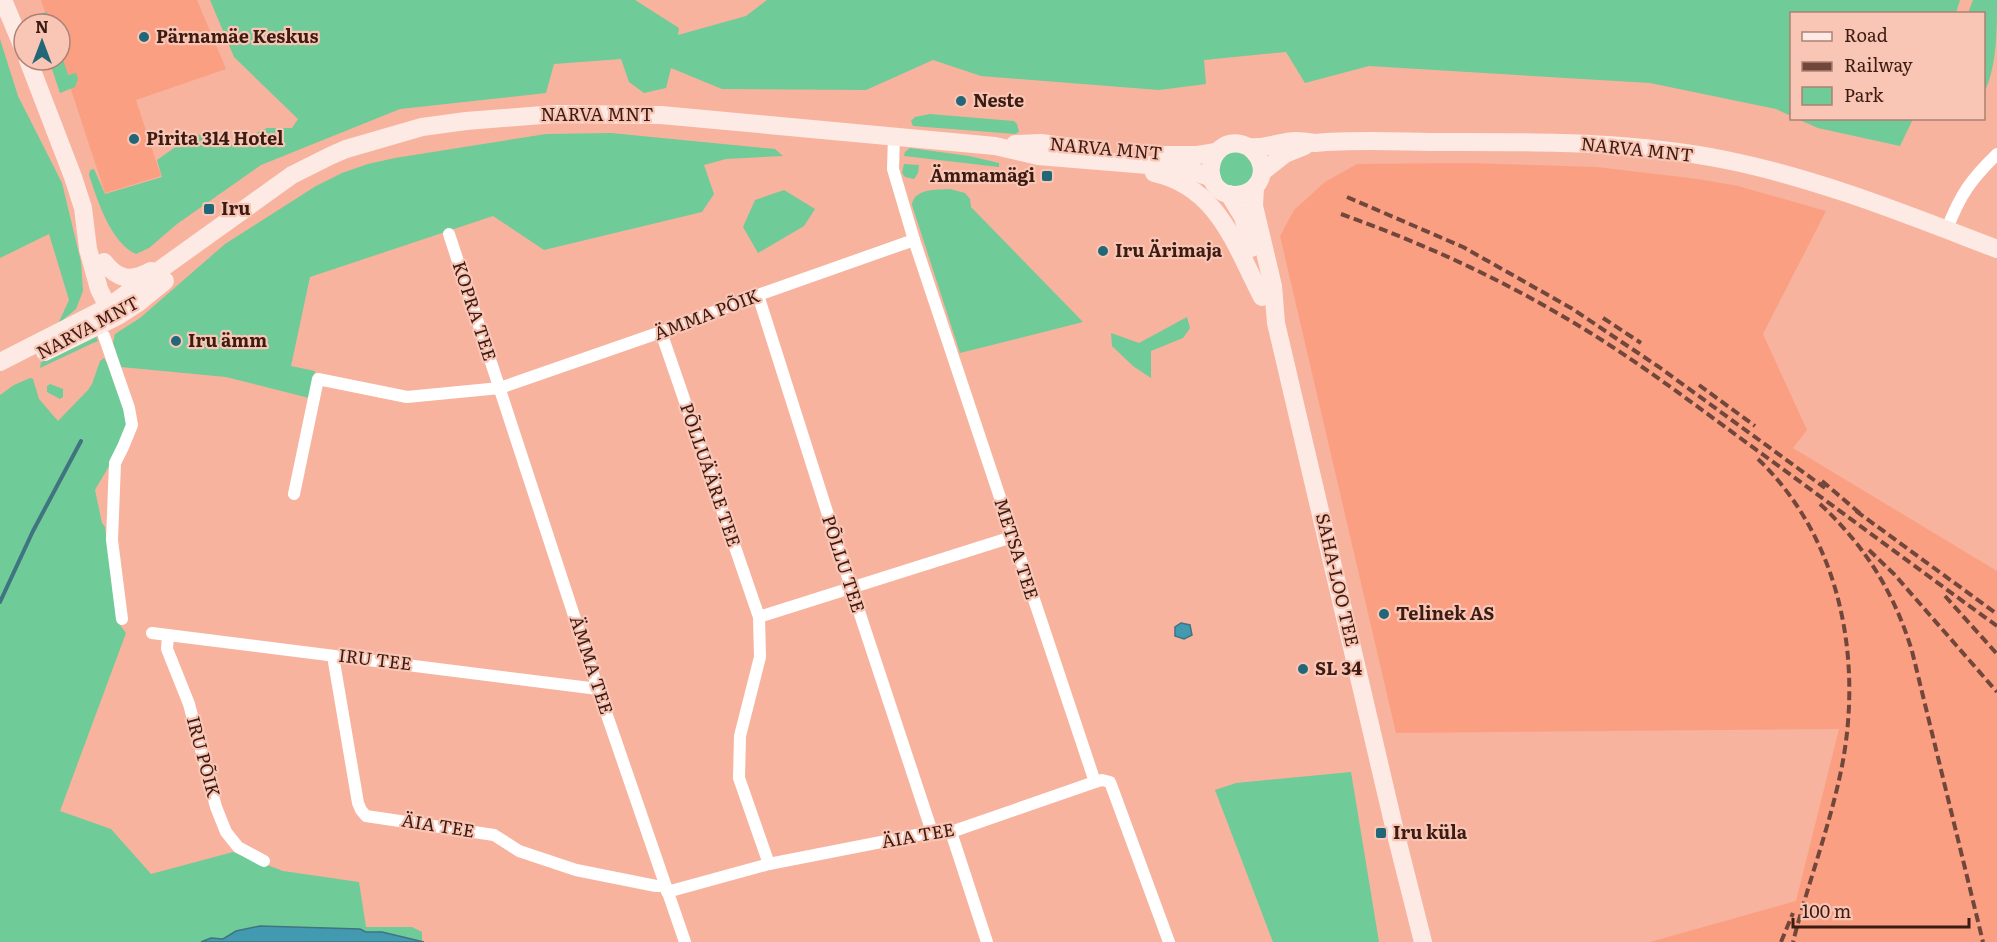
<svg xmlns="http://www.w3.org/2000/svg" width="1997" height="942" viewBox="0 0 1997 942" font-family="Literata,serif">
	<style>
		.built { fill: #fb9f83 }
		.green { fill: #6fcb98 }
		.water { fill: #429ab0; stroke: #407481; stroke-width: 1.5 }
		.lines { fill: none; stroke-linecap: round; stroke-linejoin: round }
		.stream { stroke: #407481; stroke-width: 4 }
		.street { stroke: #fff; stroke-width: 12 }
		.secondary { stroke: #fdeae4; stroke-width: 18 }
		.rail { stroke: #72473b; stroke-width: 4; stroke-dasharray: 9 4.5; stroke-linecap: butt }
		.poi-dot { fill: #226778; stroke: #f9c5b5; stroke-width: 2 }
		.labels { text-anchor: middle; stroke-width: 4.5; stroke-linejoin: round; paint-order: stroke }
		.poi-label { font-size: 18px; font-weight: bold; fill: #3b1b12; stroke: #f9c5b5; text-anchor: start }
		.street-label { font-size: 18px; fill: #3b1b12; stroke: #f9c5b5 }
	</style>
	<rect width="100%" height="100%" fill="#f7b39e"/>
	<g class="built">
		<path d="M41,0H197L226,69L136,100L161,176L105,193L60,56V24H49Z"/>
		<path d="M1466,163L1597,167L1698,179L1738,186L1826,211L1763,334L1807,430L1793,448L1997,571V942H1650L1796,901L1839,729L1396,733L1280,236L1294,210L1325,182L1357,164Z"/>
	</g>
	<g class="green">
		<path d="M210,0H635L679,28L678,35L746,16L767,0H1960L1956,13L1792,14L1791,116L1776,109L1650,83L1369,66L1305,83L1286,52L1204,60L1206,84L1159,90L981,76L933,60L866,90L722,89L671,68L666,88L644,93L629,82L621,59L554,64L546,93L400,109L261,165L177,224L149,248L136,254C110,242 98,201 89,175L90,170L94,169L105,194L162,177L157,160L194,134L216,137L228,146L267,128H292L298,119L234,57Z"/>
		<path d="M1973,0H1997C1997,30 1997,67 1984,93V14L1968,13Z"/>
		<path d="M47,12L51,24H37L35,15Z"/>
		<path d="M0,39L18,96L62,183L81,262L83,291L76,309L58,324L69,300L49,234L0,258Z"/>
		<path d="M60,50L68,75L76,73L78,79L75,87L60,93L49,60H60Z"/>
		<path d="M930,114L1014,121L1017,124L1019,132L1015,134L913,126L911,121L915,117Z"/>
		<path d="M1797,119H1913L1900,146L1818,128Z"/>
		<path d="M611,133L775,149L783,156L726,159L704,165L714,194L702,212L544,250L493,216L310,277L291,366L315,371L309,398L226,377L121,367L113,343L115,334L140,318L225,244L316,186L342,173L368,164L395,158L546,134Z"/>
		<path d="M910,148L969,156L999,163V167L904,156L905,152Z"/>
		<circle cx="1236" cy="169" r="18"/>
		<path d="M904,164L919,165L918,173L914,179L905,177L902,173Z"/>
		<path d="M950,189L965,193L970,199L971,207L1083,322L960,353L912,205C914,188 937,190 950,189Z"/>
		<path d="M784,190L815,209L804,226L758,253L743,227L755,200Z"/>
		<path d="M1187,317L1190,328L1183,338L1151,351V378L1133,366L1112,346L1111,333L1139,343Z"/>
		<path d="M96,336L98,341L93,343L40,368L41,362Z"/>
		<path d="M104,358C111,368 111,377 116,388C118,395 125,402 127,409C133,433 106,470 95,490L102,523L105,527L116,616L120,625L126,633L60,811L111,829L151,874L233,852L283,871L359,882L366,927H412L422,932V941L382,932H366L360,929L260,926L236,931L223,939L211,938L201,942H0V395L14,385L30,378L33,379L39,399L58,421L88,390L92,384L100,361Z"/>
		<path d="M50,384L63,389V397L60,399L47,392V386Z"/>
		<path d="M1351,772L1379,942H1273L1215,790L1236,783Z"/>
	</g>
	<g class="water">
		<path d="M1181,623L1190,625L1192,635L1184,639L1175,636V627Z"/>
		<path d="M260,926L360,929L366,932H382L424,942H201L211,938L223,939L236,931Z"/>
	</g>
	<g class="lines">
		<path class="stream" d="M0,602L33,531L81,441"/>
		<g class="street">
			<path d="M894,136L893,169L914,240L1095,782L1102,780L1110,782L1169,942"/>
			<path d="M1947,229C1960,195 1971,179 1997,154"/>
			<path d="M449,234L598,689L685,942"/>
			<path d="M758,295L851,587L932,832"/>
			<path d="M661,332L759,617L760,657L740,736L739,778L769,864"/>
			<path d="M104,336L129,408L132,425L123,447L115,463L112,540L122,619"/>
			<path d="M294,494L318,379L407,397L500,388L661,332L758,295L914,240"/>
			<path d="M759,617L1012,537"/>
			<path d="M152,633L598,689"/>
			<path d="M168,635L167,649L189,704L216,807L226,832L238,847L264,861"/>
			<path d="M333,656L358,803L361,810L366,816L494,835L519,851L576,870L656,886H665"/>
			<path d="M951,832L987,942"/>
			<path d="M667,892L769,864L932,832H951L1095,782"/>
		</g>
		<g class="secondary">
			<path d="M3,0L24,50"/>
			<path d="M28,60L73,177L83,208L88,249L99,289L108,307"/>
			<path d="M1015,144L1041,143L1077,148"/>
			<path d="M1249,147C1262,157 1267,174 1255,187C1249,193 1241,195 1233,195C1198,192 1207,137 1241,144C1244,145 1248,147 1250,147C1265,149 1281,141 1296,141C1302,141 1309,142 1315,143C1358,139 1403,142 1446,142C1540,142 1634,141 1726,160C1820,179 1908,215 1997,249"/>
			<path d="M1164,155H1198L1216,152"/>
			<path d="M1262,172L1285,154L1305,146"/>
			<path d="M1154,173C1218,187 1235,245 1262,297"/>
			<path d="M1255,187L1254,206L1273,286L1276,323L1395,831L1423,942"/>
			<path d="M1229,194L1243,217L1251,248"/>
			<path d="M104,262C118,280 131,282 151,271"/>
			<path d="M45,352L118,316L138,303L165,281"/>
			<path d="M0,362L108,307L292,175L330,156L346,149L422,127L466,121L555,114L661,115L995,146L1038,156L1184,168L1212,178"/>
		</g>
		<g class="rail">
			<path d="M1347,197L1463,247L1571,308L1659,367L1825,488"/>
			<path d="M1341,214C1419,242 1493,275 1564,317C1628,354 1687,399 1747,443C1831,504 1914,566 1997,626"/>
			<path d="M1603,318L1641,343"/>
			<path d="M1699,385L1755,426"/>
			<path d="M1758,459C1840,538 1863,657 1842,766C1830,826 1808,883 1793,942"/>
			<path d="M1822,481L1863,516"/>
			<path d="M1820,504C1865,546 1894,592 1912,651L1983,942"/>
			<path d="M1856,511L1997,614"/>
			<path d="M1869,550L1894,574L1997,692"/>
			<path d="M1945,596L1997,654"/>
			<path d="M1781,942L1793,913"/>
		</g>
	</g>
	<g class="poi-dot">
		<circle cx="144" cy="37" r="6"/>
		<circle cx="961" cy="101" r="6"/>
		<circle cx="134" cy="139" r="6"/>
		<rect x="1041" y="170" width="12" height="12" rx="3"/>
		<rect x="203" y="203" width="12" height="12" rx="3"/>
		<circle cx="1103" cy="251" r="6"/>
		<circle cx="176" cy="341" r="6"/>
		<circle cx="1384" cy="614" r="6"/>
		<circle cx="1303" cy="669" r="6"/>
		<rect x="1375" y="827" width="12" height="12" rx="3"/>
	</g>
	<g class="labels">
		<g class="poi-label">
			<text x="156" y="43">Pärnamäe Keskus</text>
			<text x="973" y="107">Neste</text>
			<text x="146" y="145">Pirita 314 Hotel</text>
			<text x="1035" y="182" text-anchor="end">Ämmamägi</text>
			<text x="221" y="215">Iru</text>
			<text x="1115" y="257">Iru Ärimaja</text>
			<text x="188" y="347">Iru ämm</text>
			<text x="1396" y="620">Telinek AS</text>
			<text x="1315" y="675">SL 34</text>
			<text x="1393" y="839">Iru küla</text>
		</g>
		<g class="street-label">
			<text x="597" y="121">NARVA MNT</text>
			<text transform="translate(1106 149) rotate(5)" y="6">NARVA MNT</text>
			<text transform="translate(1637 150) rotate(6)" y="6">NARVA MNT</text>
			<text transform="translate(474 311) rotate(72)" y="6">KOPRA TEE</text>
			<text transform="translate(707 315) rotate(-21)" y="6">ÄMMA PÕIK</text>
			<text transform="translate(88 328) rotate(-28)" y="6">NARVA MNT</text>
			<text transform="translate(710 475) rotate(71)" y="6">PÕLLUÄÄRE TEE</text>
			<text transform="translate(1016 549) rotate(72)" y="6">METSA TEE</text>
			<text transform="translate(843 564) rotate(72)" y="6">PÕLLU TEE</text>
			<text transform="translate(1337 580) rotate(77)" y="6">SAHA-LOO TEE</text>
			<text transform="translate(375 660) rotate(7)" y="6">IRU TEE</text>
			<text transform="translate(591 665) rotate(72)" y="6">ÄMMA TEE</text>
			<text transform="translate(203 757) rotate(75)" y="6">IRU PÕIK</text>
			<text transform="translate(438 826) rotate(9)" y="6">ÄIA TEE</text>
			<text transform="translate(918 836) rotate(-10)" y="6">ÄIA TEE</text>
		</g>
	</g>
	<rect x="1790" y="12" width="195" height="108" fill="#f9c5b5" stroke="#ad8174" stroke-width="1.5"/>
	<rect x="1802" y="32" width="30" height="9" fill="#fdeae4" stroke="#ad8174" stroke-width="1.5"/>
	<text x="1844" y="42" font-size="18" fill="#3b1b12">Road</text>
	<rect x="1802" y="62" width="30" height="9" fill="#72473b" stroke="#ad8174" stroke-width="1.5"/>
	<text x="1844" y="72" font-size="18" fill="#3b1b12">Railway</text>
	<rect x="1802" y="87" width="30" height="18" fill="#6fcb98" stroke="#ad8174" stroke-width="1.5"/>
	<text x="1844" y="102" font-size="18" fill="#3b1b12">Park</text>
	<g transform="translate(42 42)"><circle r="28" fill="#f9c5b5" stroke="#ad8174" stroke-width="1.5"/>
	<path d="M0-4.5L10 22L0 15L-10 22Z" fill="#226778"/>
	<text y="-9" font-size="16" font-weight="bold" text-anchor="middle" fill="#3b1b12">N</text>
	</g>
	<path d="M1793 918v9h176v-9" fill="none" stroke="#3b1b12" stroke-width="3"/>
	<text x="1802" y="918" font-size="18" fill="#3b1b12" stroke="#f9c5b5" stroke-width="4.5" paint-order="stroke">100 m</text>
</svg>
